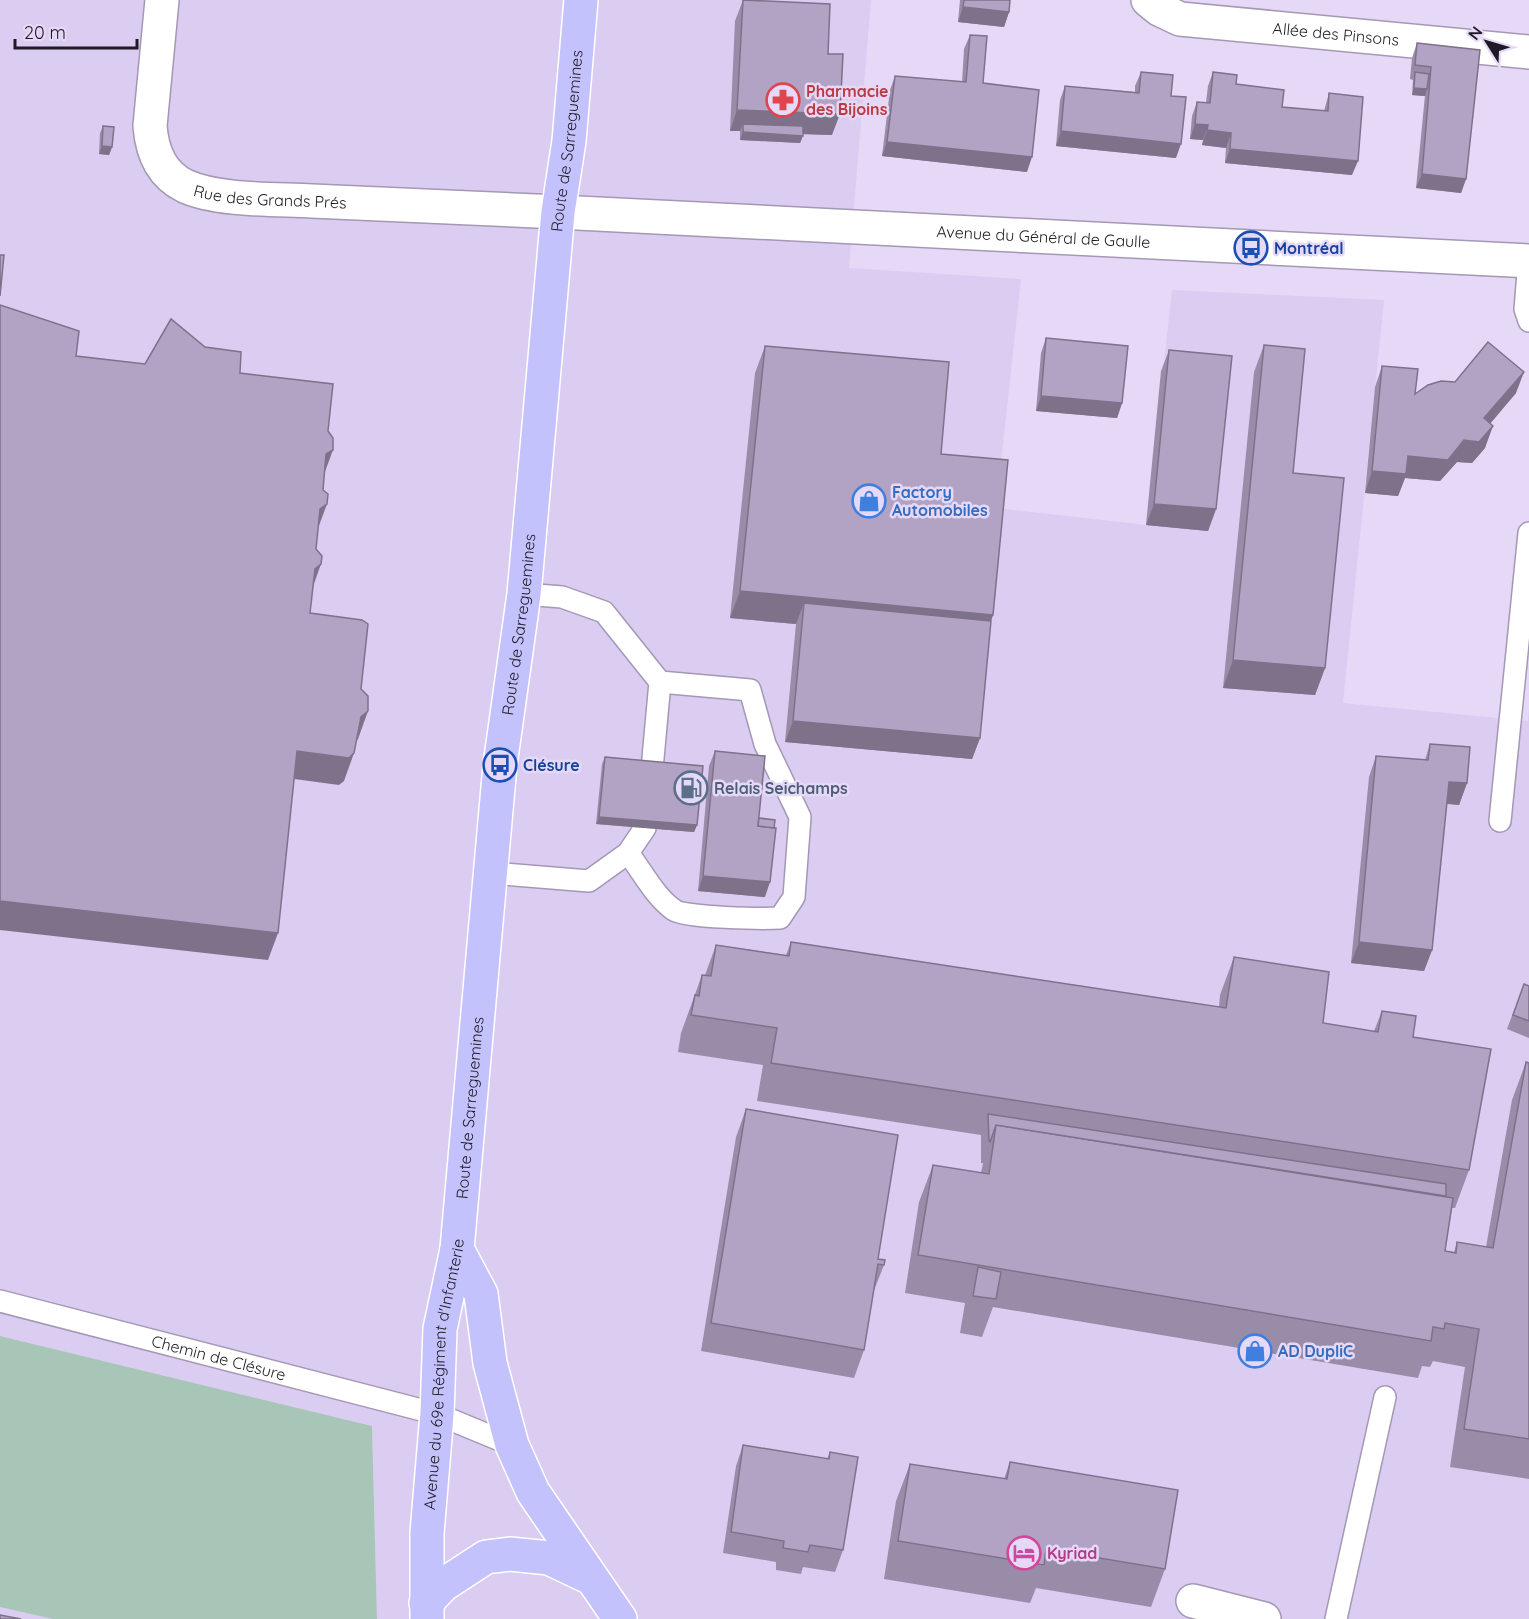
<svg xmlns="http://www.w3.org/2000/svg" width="1529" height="1619" viewBox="0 0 1529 1619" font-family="Quicksand,sans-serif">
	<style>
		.built { fill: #dbccf1 }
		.green { fill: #a8c6b7 }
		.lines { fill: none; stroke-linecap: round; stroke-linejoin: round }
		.lane-casing { stroke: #a498b4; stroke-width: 24 }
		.street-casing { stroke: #a498b4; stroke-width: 36 }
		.secondary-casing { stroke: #a498b4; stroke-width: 36 }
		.primary-casing { stroke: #fff; stroke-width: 36 }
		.lane { stroke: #fff; stroke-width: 21 }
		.street { stroke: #fff; stroke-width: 33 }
		.secondary { stroke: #fff; stroke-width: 33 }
		.primary { stroke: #c4c2fd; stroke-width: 33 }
		.wall { fill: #998ca9 }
		.shaded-wall { fill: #7d728a }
		.building { fill: #b2a3c5; stroke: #7d728a; stroke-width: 1.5 }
		.labels { text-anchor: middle; stroke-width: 5; stroke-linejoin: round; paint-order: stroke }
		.street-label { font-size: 16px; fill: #1e1924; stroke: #e5d9f7 }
		.health-label { font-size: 16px; font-weight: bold; fill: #be3a42; stroke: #e5d9f7; text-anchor: start }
		.transit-label { font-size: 16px; font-weight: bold; fill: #164399; stroke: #e5d9f7; text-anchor: start }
		.shop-label { font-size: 16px; font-weight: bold; fill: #366cbe; stroke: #e5d9f7; text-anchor: start }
		.service-label { font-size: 16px; font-weight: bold; fill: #4e5e75; stroke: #e5d9f7; text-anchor: start }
		.hotel-label { font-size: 16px; font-weight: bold; fill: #b23c85; stroke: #e5d9f7; text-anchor: start }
	</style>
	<rect width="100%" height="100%" fill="#e5d9f7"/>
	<g class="built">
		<path d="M0,0H871L849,268L1021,279L996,508L1146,525L1172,290L1384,300L1343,703L1528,721L1529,709V1619H377L372,1426L0,1336Z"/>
		<path d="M0,1607L53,1619H0Z"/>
	</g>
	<path class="green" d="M0,1336L372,1426L377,1619H53L0,1607Z"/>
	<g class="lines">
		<defs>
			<g id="lane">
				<path d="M1529,261L1525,309L1529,321"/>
				<path d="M524,594L562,597L604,612L660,682L652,769"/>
				<path d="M1500,821L1529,533"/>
				<path d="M628,853C642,871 655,897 674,910C685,918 764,919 780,918L794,897L800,817L765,744L750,690L660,682"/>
				<path d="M491,873L589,881L628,853L645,828"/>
				<path id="s1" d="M0,1301L437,1414L512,1445"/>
				<path d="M1336,1619L1385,1397"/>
			</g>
			<g id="street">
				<path id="s2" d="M162,0L150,126C152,152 161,174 185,186C218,201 275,199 312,201C394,205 476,209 558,212"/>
				<path id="s3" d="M1148,0L1159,9L1180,19L1529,52"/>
				<path d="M1193,1601L1264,1619"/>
			</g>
			<g id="secondary">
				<path id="s4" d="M558,212L1529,261"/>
			</g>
			<g id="primary">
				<path d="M457,1249L481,1294L490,1363L512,1445L533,1492L620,1619"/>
				<path d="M426,1603L443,1585L486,1557L510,1554L549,1558L589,1577"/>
				<path id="s5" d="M427,1619V1533L437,1414L440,1329L457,1249L500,765L524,594L558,212L569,141L581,0"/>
			</g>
		</defs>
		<use href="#lane" class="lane-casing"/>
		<use href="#street" class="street-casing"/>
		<use href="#secondary" class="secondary-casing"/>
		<use href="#primary" class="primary-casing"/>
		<use href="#lane" class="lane"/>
		<use href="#street" class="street"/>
		<use href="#secondary" class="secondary"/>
		<use href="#primary" class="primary"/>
	</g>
	<g class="wall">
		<path d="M743,0L828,54L832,135L803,134L800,143L740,140V131H730L735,21Z"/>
		<path d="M960,0H1010L1009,12L1004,27L958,22Z"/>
		<path d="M970,35L983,83L1027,172L882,156L890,90L895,76L962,82L964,49Z"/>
		<path d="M1417,43L1480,50L1466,179L1461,193L1416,188L1425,95V96L1412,95L1413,80L1410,79L1412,58Z"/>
		<path d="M1141,72L1171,96L1176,158L1056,146L1060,100L1065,86L1135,92V86Z"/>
		<path d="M1213,72L1236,84L1282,107L1324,111L1329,93L1352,175L1225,163L1226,148L1202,145L1203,140L1190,139L1192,116L1197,102H1206L1208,86Z"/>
		<path d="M103,126L112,147L109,155L99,154L100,133Z"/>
		<path d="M1046,338L1122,403L1117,418L1036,411L1041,353Z"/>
		<path d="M1264,345L1293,473L1325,668L1315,695L1223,688L1254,372Z"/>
		<path d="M765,346L941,454L993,615L991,621L980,738L972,759L785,742L796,624L730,618L755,373Z"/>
		<path d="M1169,350L1216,509L1208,531L1146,525L1161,371Z"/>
		<path d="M1382,366L1415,394L1516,393L1490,424L1485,448L1472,463L1457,462L1440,481L1405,478L1398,496L1365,493L1375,387Z"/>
		<path d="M1430,744L1467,783L1459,805L1447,804L1432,950L1424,971L1351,963L1369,777L1376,756L1425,760Z"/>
		<path d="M715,751L759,818L765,897L698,891L709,766Z"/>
		<path d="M605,757L697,825L694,832L596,824L602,764Z"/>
		<path d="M791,942L1219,1007L1220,995L1234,957L1323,1023L1374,1031L1382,1011L1413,1037L1469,1170L1455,1208H1452L1445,1251L1454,1252L1457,1242L1486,1247L1512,1100L1526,1062L1529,1063V1479L1450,1467L1465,1367L1433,1361L1430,1367L1422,1366L1418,1378L993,1307L982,1337L960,1333L965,1303L905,1293L919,1202L933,1165L981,1173L983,1163H981V1135L757,1101L763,1065L678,1052L681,1033L702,975H705L716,945L786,955Z"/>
		<path d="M1524,984L1529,986V1038L1507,1029Z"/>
		<path d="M746,1109L884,1265L873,1293L864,1350L854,1378L701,1351L736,1137Z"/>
		<path d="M743,1445L827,1459L830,1452L843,1550L835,1572L803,1567L801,1574L776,1570V1562L723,1553L736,1466Z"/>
		<path d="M1010,1462L1165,1569L1151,1607L1036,1588L1030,1603L884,1579L896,1501L910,1464L1004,1479Z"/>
	</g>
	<g class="shaded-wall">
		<path d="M963,7L1009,12L1004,27L958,22Z"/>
		<path d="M1414,88L1427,89L1425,96L1412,95Z"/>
		<path d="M737,110L840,114L832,135L743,132V124L740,131H730Z"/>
		<path d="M1195,124L1208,125L1203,140L1190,139Z"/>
		<path d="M1207,130L1231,133L1226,148L1202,145Z"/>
		<path d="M1061,131L1181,144L1176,158L1056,146Z"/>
		<path d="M743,132L803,136L800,143L740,140Z"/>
		<path d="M887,142L1032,157L1027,172L882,156Z"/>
		<path d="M102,146L112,147L109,155L99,154Z"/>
		<path d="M1230,149L1358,161L1352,175L1225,163Z"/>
		<path d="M1422,174L1466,179L1461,193L1416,188Z"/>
		<path d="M1524,372L1516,393L1476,440L1484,418Z"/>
		<path d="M1041,396L1122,403L1117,418L1036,411Z"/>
		<path d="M1493,426L1485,448L1472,463L1457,462L1440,481L1405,478L1398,496L1365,493L1372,471L1408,456L1464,440Z"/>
		<path d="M333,450L323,477L326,454Z"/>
		<path d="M327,504L317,531L320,509Z"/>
		<path d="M1154,504L1216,509L1208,531L1146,525Z"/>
		<path d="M321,564L311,592L315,569Z"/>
		<path d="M740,591L993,615L983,643L804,603L796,624L730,618Z"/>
		<path d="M1233,660L1325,668L1315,695L1223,688Z"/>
		<path d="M368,711L358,739L351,744L361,717Z"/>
		<path d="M793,721L980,738L972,759L785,742Z"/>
		<path d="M297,751L354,753L344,781L339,785L287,778Z"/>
		<path d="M1449,782L1467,783L1459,805L1442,803Z"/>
		<path d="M599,817L697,825L694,832L596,824Z"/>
		<path d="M703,876L770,882L765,897L698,891Z"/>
		<path d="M0,901L278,933L268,960L0,930Z"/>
		<path d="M1359,942L1432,950L1424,971L1351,963Z"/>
	</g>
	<g class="building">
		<path d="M743,0L830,4L828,54H843L840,114L737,110Z"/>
		<path d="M964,0H1010L1009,12L963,7Z"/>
		<path d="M970,35L987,36L983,83L1039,90L1032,157L887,142L895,76L966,82Z"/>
		<path d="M1417,43L1480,50L1466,179L1422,174L1431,67L1415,65Z"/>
		<path d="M1141,72L1173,75L1171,96L1186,97L1181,144L1061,131L1065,86L1139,93Z"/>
		<path d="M1213,72L1237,75L1236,84L1284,90L1282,107L1328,111L1329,93L1363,97L1358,161L1230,149L1231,133L1207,130L1208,125L1195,124L1197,102L1210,103Z"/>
		<path d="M1415,72L1429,74L1427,89L1414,88Z"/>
		<path d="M743,124L803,126V136L743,132Z"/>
		<path d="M103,126L114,127L112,147L102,146Z"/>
		<path d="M0,255H4L0,296Z"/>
		<path d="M0,305L79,331L76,356L145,364L171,319L205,347L241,352L240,373L333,384L328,431L333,438V450L326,454L323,490L328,494L327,504L320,509L316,549L322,556L321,564L315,569L310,613L362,620L368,624L361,689L368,696V711L361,717L354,753L349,758L297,751L278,933L0,901Z"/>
		<path d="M1046,338L1128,346L1122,403L1041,396Z"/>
		<path d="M1488,342L1524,372L1484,418L1493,426L1479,442L1464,440L1448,460L1408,456L1406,474L1372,471L1382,366L1418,369L1415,394L1428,385L1441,381L1455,382Z"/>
		<path d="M1264,345L1305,349L1293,473L1344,478L1325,668L1233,660Z"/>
		<path d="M765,346L949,362L941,454L1008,460L993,615L740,591Z"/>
		<path d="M1169,350L1232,356L1216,509L1154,504Z"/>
		<path d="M804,603L991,621L980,738L793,721Z"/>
		<path d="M1430,744L1470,747L1467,783L1449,782L1432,950L1359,942L1376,756L1428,760Z"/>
		<path d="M715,751L765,756L758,826L776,828L770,882L703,876Z"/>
		<path d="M605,757L703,766L697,825L599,817Z"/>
		<path d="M759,818L775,820L774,828L758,826Z"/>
		<path d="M791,942L1226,1008L1234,957L1329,972L1323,1023L1378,1032L1382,1011L1416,1016L1413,1037L1491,1049L1469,1170L771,1063L777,1028L691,1015L695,995L699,996L702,975L711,976L716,945L789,956Z"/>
		<path d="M1524,984L1529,986V1021L1513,1015Z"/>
		<path d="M1526,1062L1529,1063V1439L1464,1429L1479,1329L1445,1323L1444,1329L1433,1327L1431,1341L918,1255L933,1165L989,1174L996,1125L1453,1198L1445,1251L1456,1253L1457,1242L1493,1248Z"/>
		<path d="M746,1109L898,1135L878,1259L885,1260L884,1265L878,1264L864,1350L711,1323Z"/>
		<path d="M988,1114L1446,1184V1196L996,1125L990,1142L989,1141Z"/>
		<path d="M978,1267L1001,1272L996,1299L973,1296Z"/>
		<path d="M743,1445L829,1459L830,1452L858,1457L843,1550L810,1545L808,1552L783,1548L784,1541L731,1532Z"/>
		<path d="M1010,1462L1178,1490L1165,1569L1046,1549L1044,1565L898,1541L910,1464L1007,1479Z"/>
		<path d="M0,1615L21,1619H0Z"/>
	</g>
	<defs>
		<symbol id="pharmacy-ring" viewBox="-11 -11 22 22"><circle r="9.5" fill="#e5d9f7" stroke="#e0444e" stroke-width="1.5"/><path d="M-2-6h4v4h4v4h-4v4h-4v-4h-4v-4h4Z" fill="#e0444e"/></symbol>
		<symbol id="bus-ring" viewBox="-11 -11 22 22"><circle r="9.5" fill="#e5d9f7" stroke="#1a4fb4" stroke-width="1.5"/><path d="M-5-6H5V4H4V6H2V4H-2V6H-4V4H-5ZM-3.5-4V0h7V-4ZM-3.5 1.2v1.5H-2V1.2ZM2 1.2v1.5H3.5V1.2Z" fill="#1a4fb4"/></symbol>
		<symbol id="shop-ring" viewBox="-11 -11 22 22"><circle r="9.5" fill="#e5d9f7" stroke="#3f7fe0" stroke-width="1.5"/><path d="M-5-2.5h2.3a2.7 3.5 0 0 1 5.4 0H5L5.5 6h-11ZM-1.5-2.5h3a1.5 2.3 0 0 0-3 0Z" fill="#3f7fe0"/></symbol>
		<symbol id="fuel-ring" viewBox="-11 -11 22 22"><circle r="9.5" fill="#e5d9f7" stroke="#5c6f8a" stroke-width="1.5"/><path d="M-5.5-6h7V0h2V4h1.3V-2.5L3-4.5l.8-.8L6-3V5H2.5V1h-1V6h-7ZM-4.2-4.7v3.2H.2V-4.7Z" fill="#5c6f8a"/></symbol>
		<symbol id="hotel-ring" viewBox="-11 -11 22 22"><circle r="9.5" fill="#e5d9f7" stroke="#d1479c" stroke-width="1.5"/><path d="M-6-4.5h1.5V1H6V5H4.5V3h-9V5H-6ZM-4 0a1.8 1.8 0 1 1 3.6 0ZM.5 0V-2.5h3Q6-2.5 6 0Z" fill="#d1479c"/></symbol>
	</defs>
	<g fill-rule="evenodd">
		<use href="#pharmacy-ring" x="764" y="81" width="38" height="38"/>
		<use href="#bus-ring" x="1232" y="229" width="38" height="38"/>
		<use href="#shop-ring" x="850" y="482" width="38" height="38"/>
		<use href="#bus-ring" x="481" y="746" width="38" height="38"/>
		<use href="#fuel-ring" x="672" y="769" width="38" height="38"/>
		<use href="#shop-ring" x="1236" y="1332" width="38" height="38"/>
		<use href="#hotel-ring" x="1005" y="1534" width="38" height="38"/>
	</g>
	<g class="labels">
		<g class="street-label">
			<text dy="6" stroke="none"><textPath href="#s3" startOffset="194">Allée des Pinsons</textPath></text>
			<text dy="6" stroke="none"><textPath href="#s5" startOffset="1486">Route de Sarreguemines</textPath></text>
			<text dy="6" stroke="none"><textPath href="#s2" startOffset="286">Rue des Grands Prés</textPath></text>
			<text dy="6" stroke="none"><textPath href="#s4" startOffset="486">Avenue du Général de Gaulle</textPath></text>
			<text dy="6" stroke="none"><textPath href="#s5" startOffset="1000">Route de Sarreguemines</textPath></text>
			<text dy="6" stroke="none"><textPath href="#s5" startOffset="514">Route de Sarreguemines</textPath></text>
			<text dy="6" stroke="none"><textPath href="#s1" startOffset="226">Chemin de Clésure</textPath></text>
			<text dy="6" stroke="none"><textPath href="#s5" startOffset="246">Avenue du 69e Régiment d'Infanterie</textPath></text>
		</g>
		<g class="health-label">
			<text x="806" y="97">Pharmacie<tspan x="806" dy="18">des Bijoins</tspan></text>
		</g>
		<g class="transit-label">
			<text x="1274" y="254">Montréal</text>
			<text x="523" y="771">Clésure</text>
		</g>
		<g class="shop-label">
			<text x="892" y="498">Factory<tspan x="892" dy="18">Automobiles</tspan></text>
			<text x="1278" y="1357">AD DupliC</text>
		</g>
		<g class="service-label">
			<text x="714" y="794">Relais Seichamps</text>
		</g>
		<g class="hotel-label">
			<text x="1047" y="1559">Kyriad</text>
		</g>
	</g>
	<g transform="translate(1487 42) rotate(307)" stroke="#e5d9f7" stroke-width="4.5" paint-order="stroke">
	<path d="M0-4.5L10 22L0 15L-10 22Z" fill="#1e1924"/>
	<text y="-9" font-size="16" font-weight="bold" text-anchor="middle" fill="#1e1924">N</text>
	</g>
	<path d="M15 39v9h122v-9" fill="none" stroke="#1e1924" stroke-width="3"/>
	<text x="24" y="39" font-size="18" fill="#1e1924" stroke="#e5d9f7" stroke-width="4.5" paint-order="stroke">20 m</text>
</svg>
